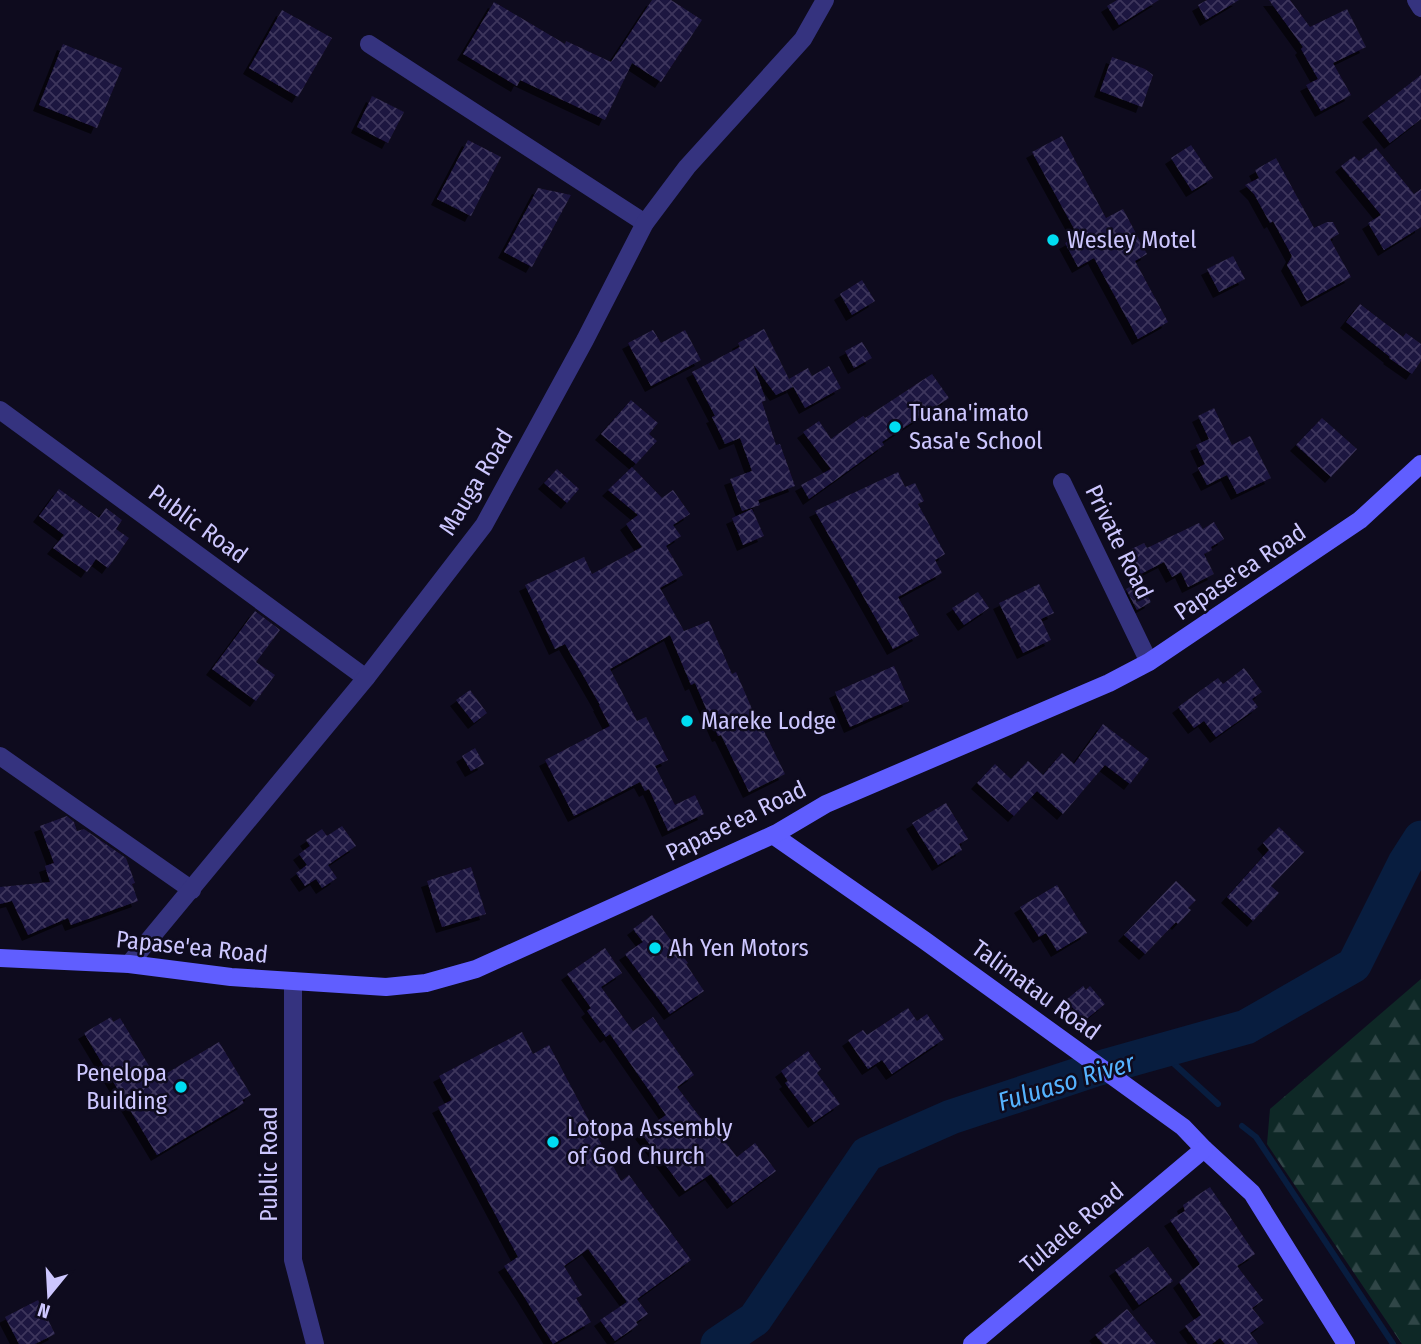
<svg xmlns="http://www.w3.org/2000/svg" width="1421" height="1344" viewBox="0 0 1421 1344" font-family="'Fira Sans Condensed',sans-serif">
	<style>
		.forest { fill: url(#forest-firs) }
		.lines { fill: none; stroke-linecap: round; stroke-linejoin: round }
		.stream { stroke: #081d3f; stroke-width: 6 }
		.river { stroke: #081d3f; stroke-width: 35 }
		.building { fill: url(#building-cross-hatch); filter: url(#shadow) }
		.street { stroke: #35337f; stroke-width: 18 }
		.secondary { stroke: #605eff; stroke-width: 18 }
		.poi-dot { fill: #00ddf2; stroke: #0e0b1e; stroke-width: 2.5 }
		.labels { text-anchor: middle; stroke-width: 5; stroke-linejoin: round; paint-order: stroke }
		.poi-label { font-size: 24px; fill: #cdc7ff; stroke: #0e0b1e; text-anchor: start }
		.street-label { font-size: 24px; fill: #cdc7ff; stroke: #0e0b1e }
		.water-label { font-size: 26px; font-style: italic; fill: #55b3ff; stroke: #0e0b1e }
	</style>
	<defs>
		<pattern id="forest-firs" width="22" height="20" patternUnits="userSpaceOnUse" patternTransform="scale(1.75)"><rect width="22" height="20" fill="#0e2826"/><path d="M5 1l3.5 6h-7zM16 11l3.5 6h-7z" fill="#304647"/></pattern>
		<pattern id="building-cross-hatch" width="8" height="8" patternUnits="userSpaceOnUse" patternTransform="scale(1.75)"><rect width="8" height="8" fill="#1e163f"/><path d="M0 0l8 8M0 8l8-8" fill="none" stroke="#3e365c"/></pattern>
		<filter id="shadow"><feDropShadow dx="-6" dy="6" stdDeviation="0" flood-color="#0009"/></filter>
	</defs>
	<rect width="100%" height="100%" fill="#0e0b1e"/>
	<path class="forest" d="M1421,979V1344H1402L1267,1144L1270,1109Z"/>
	<g class="lines">
		<g class="stream">
			<path d="M1160,1051L1218,1104"/>
			<path d="M1242,1126L1256,1137L1393,1344"/>
		</g>
		<path class="river" d="M718,1344L755,1319L867,1154L951,1117L1096,1069L1246,1027L1354,965L1405,863L1421,838"/>
	</g>
	<g class="building">
		<path d="M652,0H671L702,20L661,82L632,63L605,120L520,80L517,86L463,54L494,2L565,44L566,41L611,62Z"/>
		<path d="M1117,0H1159L1119,25L1107,6Z"/>
		<path d="M1207,0H1239L1206,20L1198,5Z"/>
		<path d="M1269,0H1290L1310,27L1347,9L1366,47L1333,63L1351,95L1321,111L1306,85L1318,79L1301,49L1303,47Z"/>
		<path d="M282,10L332,38L298,97L249,68Z"/>
		<path d="M63,44L122,68L97,128L39,105Z"/>
		<path d="M1112,57L1145,69L1153,75L1142,107L1100,91Z"/>
		<path d="M1421,75V119L1390,143L1368,116Z"/>
		<path d="M372,96L404,112L388,143L357,127Z"/>
		<path d="M1062,136L1106,218L1123,209L1147,254L1135,261L1168,322L1138,339L1094,258L1078,267L1065,243L1078,236L1032,152Z"/>
		<path d="M468,140L501,157L471,216L437,199Z"/>
		<path d="M1191,145L1213,178L1192,191L1171,158Z"/>
		<path d="M1376,148L1414,194L1421,189V227L1384,250L1368,223L1381,215L1341,166L1354,156L1359,161Z"/>
		<path d="M1276,158L1314,228L1327,222H1333L1339,234L1330,239L1351,277L1307,301L1287,265L1292,256L1273,221L1270,223L1254,194L1245,185L1259,178L1255,170Z"/>
		<path d="M538,188L571,195L532,267L504,252Z"/>
		<path d="M1233,256L1245,279L1219,292L1207,269Z"/>
		<path d="M862,280L875,301L852,315L840,294Z"/>
		<path d="M1360,304L1403,337L1406,333L1421,344V361L1412,374L1389,358L1390,357L1346,322Z"/>
		<path d="M764,329L793,387L776,395L753,364L766,400L762,402L776,445L780,444L795,486L758,500L760,505L742,511L730,479L752,471L740,438L725,444L712,417L715,416L692,372L740,347L738,343Z"/>
		<path d="M653,330L661,343L685,330L701,360L651,386L628,343Z"/>
		<path d="M862,342L872,358L854,368L845,351Z"/>
		<path d="M829,366L841,388L805,408L789,379L808,368L812,376Z"/>
		<path d="M932,374L949,398L882,442L884,445L809,499L801,485L831,469L803,432L819,421L831,439L863,416L865,418Z"/>
		<path d="M631,400L658,423L649,434L657,441L636,464L601,434Z"/>
		<path d="M1214,408L1232,445L1250,436L1271,478L1237,494L1227,475L1207,485L1198,468L1205,464L1196,445L1209,439L1198,416Z"/>
		<path d="M1322,418L1357,449L1331,477L1296,445Z"/>
		<path d="M632,467L662,498L673,490L690,514L673,525L681,536L666,546L683,575L660,588L684,631L709,621L732,674L736,672L759,725H761L785,774L749,792L721,735L718,736L695,683L691,685L670,635L610,669L637,721L646,717L668,760L655,766L675,805L695,795L704,814L668,831L649,789L645,791L640,782L574,816L545,760L610,726L599,705H600L565,644L555,649L525,585L584,557L592,574L642,547L626,524L638,515L608,490Z"/>
		<path d="M557,469L579,489L567,503L544,483Z"/>
		<path d="M898,472L905,487L915,483L924,501L918,504L945,554L935,560L942,573L898,597L919,635L893,649L815,511Z"/>
		<path d="M59,489L99,518L106,508L122,520L116,529L129,538L108,568L96,559L87,572L53,548L64,535L39,516Z"/>
		<path d="M752,509L764,536L743,545L732,518Z"/>
		<path d="M1214,522L1224,539L1211,547L1212,550L1204,554L1214,574L1188,587L1181,572L1172,577L1164,562L1137,576L1125,552L1144,543L1147,548L1199,523L1203,529Z"/>
		<path d="M1139,582L1151,602L1137,610L1126,589Z"/>
		<path d="M1039,584L1054,613L1041,619L1051,640L1023,653L999,603Z"/>
		<path d="M978,592L989,608L964,625L952,608Z"/>
		<path d="M255,611L280,630L256,662L275,675L256,701L212,669Z"/>
		<path d="M894,666L909,701L850,727L835,692Z"/>
		<path d="M1244,668L1262,692L1252,699L1258,707L1216,737L1204,721L1194,728L1178,707L1218,678L1223,684Z"/>
		<path d="M470,690L487,713L474,723L456,700Z"/>
		<path d="M1103,724L1149,759L1130,784L1105,765L1063,814L1037,791L1014,816L977,783L995,764L1011,779L1028,761L1043,775L1062,753L1074,764Z"/>
		<path d="M475,748L484,764L471,771L462,756Z"/>
		<path d="M946,803L968,839L959,844L962,850L938,865L912,823Z"/>
		<path d="M67,816L74,822L77,831L84,829L126,858L135,883L132,884L138,901L71,925L68,918L28,935L12,901L0,904V887L50,882L45,866L54,863L40,826Z"/>
		<path d="M342,826L356,846L328,865L337,878L322,888L316,879L305,886L296,873L307,865L299,854L310,846L306,840L322,829L327,836Z"/>
		<path d="M1279,827L1304,852L1271,886L1279,893L1253,921L1227,897L1269,850L1263,843Z"/>
		<path d="M471,867L486,914L442,927L427,881Z"/>
		<path d="M1176,881L1196,900L1188,908L1191,910L1178,924L1176,922L1145,954L1124,935Z"/>
		<path d="M1057,885L1087,933L1057,951L1046,933L1039,937L1020,907Z"/>
		<path d="M652,915L688,963L686,964L704,991L670,1014L625,954L643,942L633,929Z"/>
		<path d="M605,948L622,973L601,987L633,1031L653,1017L694,1075L677,1087L712,1133L716,1130L737,1157L755,1143L776,1171L733,1203L711,1174L685,1191L641,1133L666,1115L610,1034L606,1037L587,1011L591,1008L567,974Z"/>
		<path d="M1083,986L1086,990L1090,986L1105,1004L1084,1021L1066,1000Z"/>
		<path d="M908,1008L917,1021L927,1014L944,1039L892,1074L882,1060L868,1069L848,1040L863,1030L867,1035Z"/>
		<path d="M111,1017L113,1022L120,1018L157,1079L219,1042L251,1095L242,1100L244,1103L157,1155L84,1033Z"/>
		<path d="M522,1032L533,1054L549,1045L621,1181L629,1175L691,1260L637,1299L648,1314L636,1322L638,1325L615,1341L600,1320L627,1302L588,1249L564,1266L582,1295L576,1298L591,1322L553,1344L523,1295L504,1266L518,1257L438,1107L452,1100L439,1076Z"/>
		<path d="M808,1051L821,1069L817,1073L840,1104L814,1122L785,1083L788,1081L781,1071Z"/>
		<path d="M1210,1187L1255,1254L1237,1266L1263,1300L1252,1308L1264,1323L1250,1333L1258,1344H1225L1220,1338L1212,1344H1198L1185,1326L1201,1315L1179,1282L1200,1264L1170,1220L1185,1211L1183,1205Z"/>
		<path d="M1148,1247L1173,1281L1139,1305L1115,1270Z"/>
		<path d="M38,1300L55,1334L35,1344H19L5,1317Z"/>
		<path d="M1127,1309L1156,1344H1103L1095,1335Z"/>
	</g>
	<g class="lines">
		<g class="street">
			<path d="M1416,0L1421,8"/>
			<path d="M369,44L645,223"/>
			<path d="M0,410L366,678"/>
			<path d="M1062,482L1149,662"/>
			<path d="M0,756L192,890"/>
			<path d="M129,964L366,678L484,525L585,340L645,223L687,167L803,39L825,0"/>
			<path d="M293,981V1260L315,1344"/>
		</g>
		<g class="secondary">
			<path d="M773,835L924,940L1183,1127L1204,1149L1252,1193L1346,1344"/>
			<path d="M0,958L129,964L231,977L386,987L426,983L476,969L777,833L826,804L1109,683L1149,662L1360,520L1421,464"/>
			<path d="M972,1344L1204,1149"/>
		</g>
	</g>
	<g class="poi-dot">
		<circle cx="1053" cy="240" r="7"/>
		<circle cx="895" cy="427" r="7"/>
		<circle cx="687" cy="721" r="7"/>
		<circle cx="655" cy="948" r="7"/>
		<circle cx="181" cy="1087" r="7"/>
		<circle cx="553" cy="1142" r="7"/>
	</g>
	<g class="labels">
		<g class="poi-label">
			<text x="1067" y="248">Wesley Motel</text>
			<text x="909" y="421">Tuana'imato<tspan x="909" dy="28">Sasa'e School</tspan></text>
			<text x="701" y="729">Mareke Lodge</text>
			<text x="669" y="956">Ah Yen Motors</text>
			<text x="167" y="1081" text-anchor="end">Penelopa<tspan x="167" dy="28">Building</tspan></text>
			<text x="567" y="1136">Lotopa Assembly<tspan x="567" dy="28">of God Church</tspan></text>
		</g>
		<g class="street-label">
			<text transform="translate(476 482) rotate(-59)" y="8">Mauga Road</text>
			<text transform="translate(198 524) rotate(36)" y="8">Public Road</text>
			<text transform="translate(1119 542) rotate(64)" y="8">Private Road</text>
			<text transform="translate(1240 572) rotate(-34)" y="8">Papase'ea Road</text>
			<text transform="translate(736 821) rotate(-26)" y="8">Papase'ea Road</text>
			<text transform="translate(192 947) rotate(6)" y="8">Papase'ea Road</text>
			<text transform="translate(1036 990) rotate(36)" y="8">Talimatau Road</text>
			<text transform="translate(269 1164) rotate(-90)" y="8">Public Road</text>
			<text transform="translate(1072 1228) rotate(-40)" y="8">Tulaele Road</text>
		</g>
		<g class="water-label">
			<text transform="translate(1066 1082) rotate(-17)" y="9">Fuluaso River</text>
		</g>
	</g>
	<g transform="translate(49 1295) rotate(198)" stroke="#0e0b1e" stroke-width="5" paint-order="stroke">
	<path d="M0-5L12 26L0 18L-12 26Z" fill="#cdc7ff"/>
	<text y="-10" font-size="19" font-weight="bold" text-anchor="middle" fill="#cdc7ff">N</text>
	</g>
</svg>
